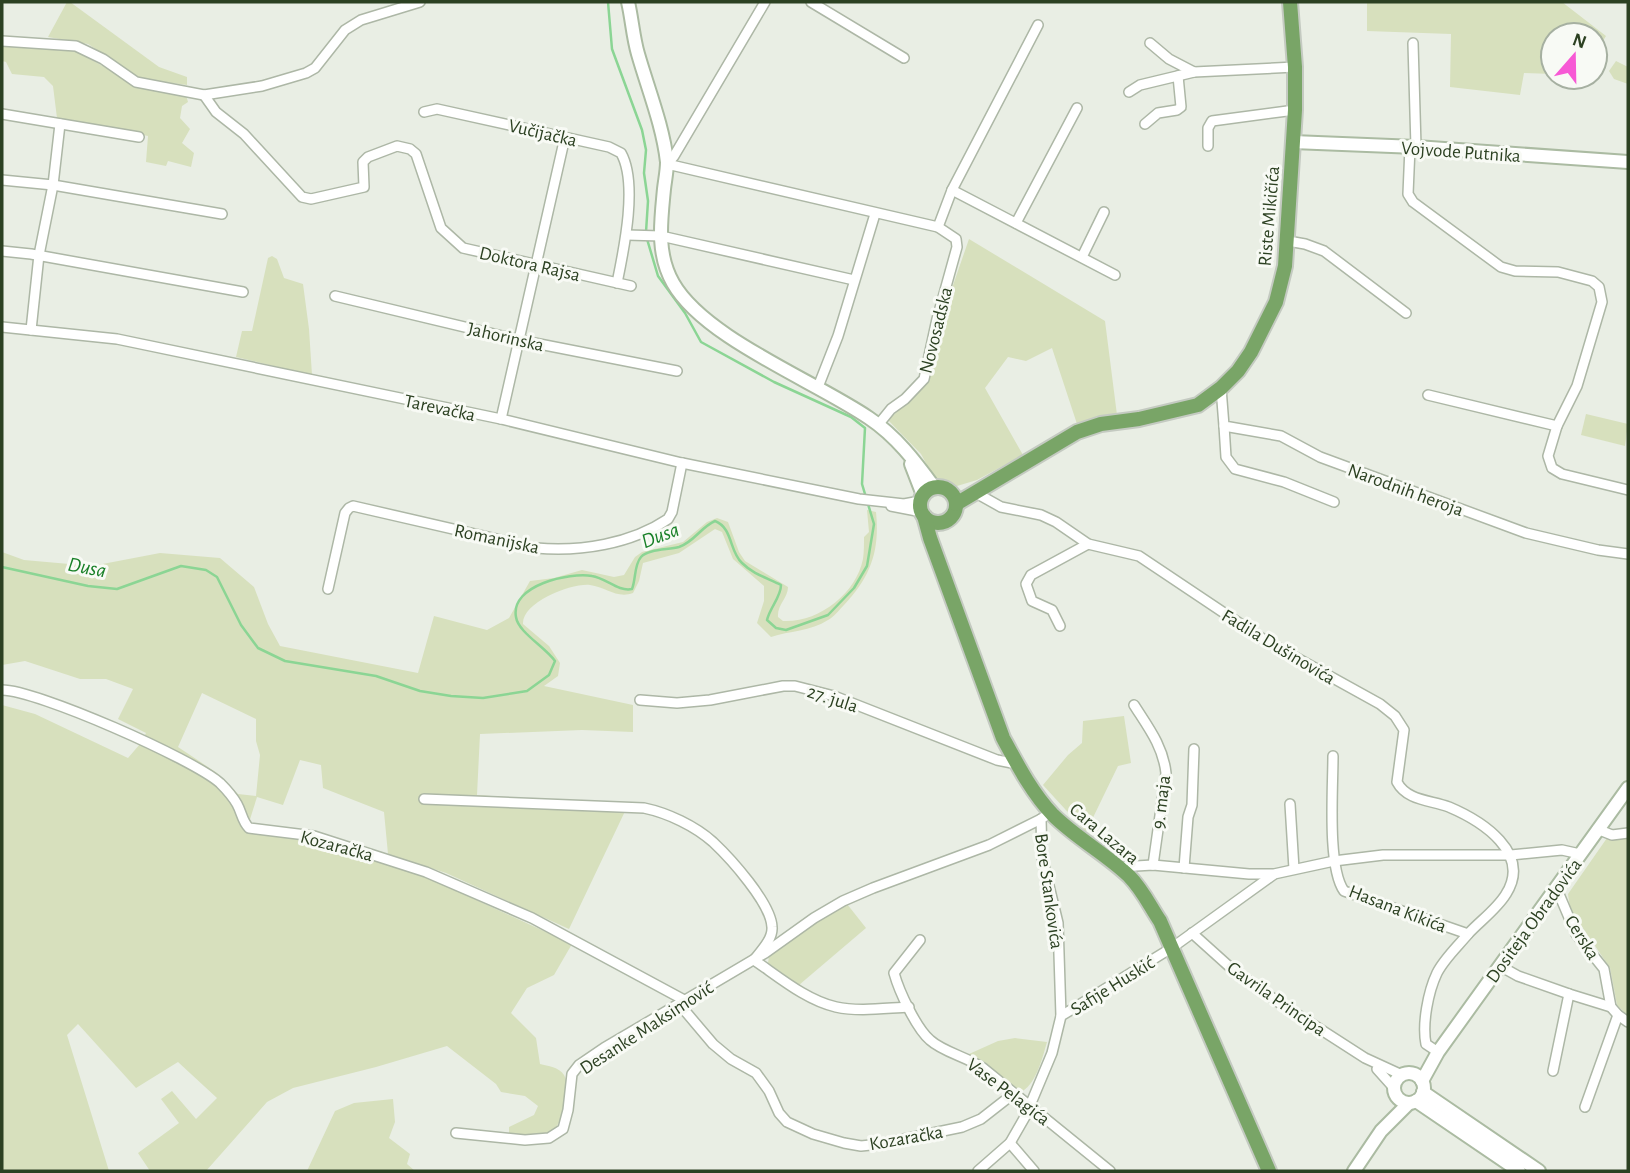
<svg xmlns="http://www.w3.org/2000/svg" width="1630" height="1173" viewBox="0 0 1630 1173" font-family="'Alegreya Sans',sans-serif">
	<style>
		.green { fill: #d7e0bd; fill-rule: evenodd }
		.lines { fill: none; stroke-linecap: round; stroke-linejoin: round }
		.stream { stroke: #8bd594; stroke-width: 2.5 }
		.street-casing { stroke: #adb7a6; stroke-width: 12 }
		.secondary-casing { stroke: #abbba2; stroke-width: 16 }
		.primary-casing { stroke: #c4cac1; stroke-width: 18 }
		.street { stroke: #fff; stroke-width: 9 }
		.secondary { stroke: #fff; stroke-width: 12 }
		.primary { stroke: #79a567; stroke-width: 14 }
		.labels { text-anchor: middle; stroke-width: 6; stroke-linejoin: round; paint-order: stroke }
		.street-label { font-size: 19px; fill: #2c4122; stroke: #f8faf5 }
		.water-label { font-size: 21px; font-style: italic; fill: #198028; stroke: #f8faf5 }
	</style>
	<rect width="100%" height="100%" fill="#e9eee4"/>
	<g class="green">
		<path d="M67,2H70L159,67L187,77V85L141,79L88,44L48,37Z"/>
		<path d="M1367,2H1562L1606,36L1600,46H1595V35H1553V74L1524,73L1520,95L1450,87L1451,34L1367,31Z"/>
		<path d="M2,46L74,50L133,83L150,89L186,95L188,102L182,106L180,118L190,129L182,143L194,153L191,167L168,161L166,166L146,162L148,136L57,118L53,86L44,77L12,74L6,62L2,61Z"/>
		<path d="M1616,61L1628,67V84L1614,79L1609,71Z"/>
		<path d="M969,239L1105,321L1117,415L1077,424L1052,348L1026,361L1008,357L985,388L1023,455L977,480L957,486L935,480L921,454L888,420L924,387L951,291Z"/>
		<path d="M272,256L277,259L284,278L303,284L309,329L312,375L236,357L242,331H252L268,258Z"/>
		<path d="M1586,414L1628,424L1625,446L1581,435Z"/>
		<path d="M867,510L876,512C880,550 871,577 844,605C839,610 834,617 828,620C811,631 789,631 771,637L757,623L764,601V586L733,559L722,532L715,529L679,553L643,563L639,581L633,593C617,599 606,587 590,585C572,583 522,602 523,624L549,646L560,663L558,676L544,686L633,705V732L582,730L480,734L477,795L628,805L569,929L446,873L388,854L384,812L323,788L321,765L300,760L283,805L257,797L246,832L298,835L424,876L572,944L554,975L527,988L511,1013L536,1038L540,1064C548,1066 559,1067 564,1075C572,1087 563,1128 548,1135C537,1139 521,1137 509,1136V1127L534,1115L538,1106L525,1096L501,1092L496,1084L447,1046L376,1067L293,1088L267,1102L206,1171H150L138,1153L179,1123L161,1099L172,1091L196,1119L217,1098L178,1062L136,1088L78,1024L67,1035L109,1171H2V705L35,714L128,758L140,744L146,733L118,719L133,689L106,679H80L25,661L2,665V552L24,560L92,566L160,553L220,558L254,587L268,624L280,646L418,673L434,616L487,630L509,618L530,581L554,578L582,570L614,577L624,575L635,557L642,552L683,542L707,522L717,518L728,522L739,552L745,561L788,587C788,598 777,605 778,617L783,621C818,623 856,594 863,559C864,552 864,544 864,537L869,532ZM202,693L256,719V741L260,755L256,796L238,794L217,773L178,747Z"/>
		<path d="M1124,716L1131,763L1118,766L1086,832L1043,785L1068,755L1082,743L1083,721Z"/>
		<path d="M1628,835V1016L1617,1005L1610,968L1570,909L1568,894L1607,838Z"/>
		<path d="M847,904L866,928L799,985L768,963L769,956L822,918Z"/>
		<path d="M1015,1038L1047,1042C1042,1059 1036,1086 1019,1093L969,1054L998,1041Z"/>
		<path d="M393,1099L395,1122L389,1138L410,1154L407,1164L415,1171H307L335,1111L354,1103Z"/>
	</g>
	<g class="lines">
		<g class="stream">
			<path d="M608,2L612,49L642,130L646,150L644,173L648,201L646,232"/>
			<path d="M2,567L88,586L117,589L181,566L206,570L217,577L241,625L258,648L285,661L376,676L420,691L451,696L483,698L527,691L549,675L555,661C545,647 518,632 516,617C510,585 570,572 592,576C606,578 618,592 632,589C636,579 634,565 641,557C648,549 668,550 679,547C694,542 701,527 715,521C733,528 729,551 742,563C753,574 767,578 781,585C781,597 770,607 767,620L776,628L786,630L828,615L854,588L867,566L874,524L862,484L865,428L851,417L774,382L701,342L685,313L658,276L647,239"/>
		</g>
		<defs>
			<g id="street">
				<path d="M765,2L674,156L667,164L938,227L956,239L957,247L937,319L924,379L905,399L891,409L878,425"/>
				<path d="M811,2L904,58"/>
				<path d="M2,41L76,46L103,59L136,82L204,95L262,86L306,73L315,68L345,30L361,20L420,2"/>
				<path d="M1150,43L1169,59L1194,72"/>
				<path d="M1413,43L1416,147"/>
				<path d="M1129,92L1140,85L1194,72L1295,67"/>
				<path d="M204,95L216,112L244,134L302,197L311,199L364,187L363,162L368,157L397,146L410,149L416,154L441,228L463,248L631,286"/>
				<path d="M424,112L437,109L609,147L621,153C638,183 624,249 617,283"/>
				<path d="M2,114L139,137"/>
				<path d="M1145,124L1158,113L1177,110L1181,107L1178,76"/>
				<path d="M1208,146V128L1212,121L1295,110"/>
				<path d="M1410,147L1408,194L1413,202L1501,267L1515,271L1558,272L1592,281L1599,287L1602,302L1577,386L1557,426L1428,395"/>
				<path d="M2,180L53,185L222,214"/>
				<path d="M952,190L1115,275"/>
				<path d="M1016,223L1077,108"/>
				<path d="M938,227L952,190L1038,25"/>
				<path d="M627,235L661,236L854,280"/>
				<path d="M1288,241L1305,244L1324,251L1406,313"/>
				<path d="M2,251L31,254L243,292"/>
				<path d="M1082,257L1104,212"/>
				<path d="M335,296L519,340L677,371"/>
				<path d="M2,327L117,339L501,419L682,463L859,499L904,504L920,501"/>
				<path d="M31,330L39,255L53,185L60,124"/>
				<path d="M818,387L838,336L875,214"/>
				<path d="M1221,388L1224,426L1281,436L1320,457L1526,533L1598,550L1628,554"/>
				<path d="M501,419L565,137"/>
				<path d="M1224,426L1226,457L1235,469L1284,482L1334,502"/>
				<path d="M1557,426L1548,456L1552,468L1562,474L1628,490"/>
				<path d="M976,493L1001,507L1041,515L1056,522L1088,544L1139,556L1266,641L1380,704L1395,716L1404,730L1397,782C1407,801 1431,800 1449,807C1482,821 1532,853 1506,894C1497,909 1480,921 1468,934L1344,891C1327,867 1333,788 1333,756"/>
				<path d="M891,506L922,512"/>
				<path d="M328,589L345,513L349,508L353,506L536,548C580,552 631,544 668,519L672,512L682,463"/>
				<path d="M1060,626L1052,610L1032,601L1026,584L1031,575L1088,544"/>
				<path d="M2,690C37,690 193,759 220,783C226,789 233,797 237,804C242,813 242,821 249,828L314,836L426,872L532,918L686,1001"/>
				<path d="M640,700L677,703L710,700L783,686H795L834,696L997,760L1017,764"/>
				<path d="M1134,705C1148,727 1163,746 1166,773L1153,865"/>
				<path d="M424,799L644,808C668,813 695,826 713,842C730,858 771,903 772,927C773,939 761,951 754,960C779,977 806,1000 836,1007C859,1012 886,1008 909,1007"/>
				<path d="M1290,804L1294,869"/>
				<path d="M1044,817L1041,819L1042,857L1058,923L1061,1016"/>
				<path d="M1597,829L1612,835L1628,833"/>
				<path d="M1119,867L1153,865L1249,874H1274L1334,861L1383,855H1511L1562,850L1580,854"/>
				<path d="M1184,868L1188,817L1192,805L1194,749"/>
				<path d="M1556,887L1576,934L1604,969L1611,1007L1618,1015L1628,1022"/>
				<path d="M1192,933L1232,969L1278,1002L1365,1058L1402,1075"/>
				<path d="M920,940L894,973C899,991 916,1028 930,1040C943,1052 967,1057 983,1068L1110,1171"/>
				<path d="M1500,966L1518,976L1569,994"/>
				<path d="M680,1005L713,1044L731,1059L756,1073L769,1091L779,1113L787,1122L813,1134L844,1143L861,1146L880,1144L962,1127L981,1119L1013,1094"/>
				<path d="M1438,1052L1426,1044C1422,1024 1428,992 1437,973C1444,959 1458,946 1468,934"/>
				<path d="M1377,1069L1394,1088"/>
				<path d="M1553,1071L1569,994L1611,1007"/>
				<path d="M1585,1107L1618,1015"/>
				<path d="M456,1133L525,1140L549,1138L563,1129L568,1110L572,1074L579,1065L604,1048L765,953L814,918L843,901L873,888L989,845L1041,819"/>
				<path d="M1010,1143L1034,1171"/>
				<path d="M978,1171L1010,1143L1026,1115L1052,1053L1061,1016L1173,947L1273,875"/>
			</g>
			<g id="secondary">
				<path d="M628,2C632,19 633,37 638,54C648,89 663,126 667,162C667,171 665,180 664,189C661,221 656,253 673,283C704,338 815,381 869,418C896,436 915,461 934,487"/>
				<path d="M1293,142L1416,147L1628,162"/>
				<path d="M911,464L923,495"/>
				<circle cx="1409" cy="1088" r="15"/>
				<path d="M1422,1081L1438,1052L1628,788"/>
				<path d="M1423,1092L1539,1171"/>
				<path d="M1416,1101L1519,1171"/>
				<path d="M1354,1171L1381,1131L1409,1103"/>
			</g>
			<g id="primary">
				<circle cx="938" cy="505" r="18"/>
				<path d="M956,504L1077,432L1101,424L1139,419L1198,405L1221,388L1238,371L1251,352L1276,302L1285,266L1295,110V67L1290,2"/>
				<path d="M924,516L930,538L1003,738C1017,764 1032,793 1053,815C1076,838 1106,854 1129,876C1142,889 1150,906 1160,921L1269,1171"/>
			</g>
		</defs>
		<use href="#street" class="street-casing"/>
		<use href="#secondary" class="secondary-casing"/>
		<use href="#primary" class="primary-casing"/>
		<use href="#street" class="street"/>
		<use href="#secondary" class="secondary"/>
		<use href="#primary" class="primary"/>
	</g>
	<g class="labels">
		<g class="street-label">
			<text transform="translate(543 132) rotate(13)" y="7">Vučijačka</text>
			<text transform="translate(1461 151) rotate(4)" y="7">Vojvode Putnika</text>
			<text transform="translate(1268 216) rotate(-85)" y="7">Riste Mikičića</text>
			<text transform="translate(530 263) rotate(13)" y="7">Doktora Rajsa</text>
			<text transform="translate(935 330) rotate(-76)" y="7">Novosadska</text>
			<text transform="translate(506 336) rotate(13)" y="7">Jahorinska</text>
			<text transform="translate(440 407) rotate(12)" y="7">Tarevačka</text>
			<text transform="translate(1406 489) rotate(20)" y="7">Narodnih heroja</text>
			<text transform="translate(497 538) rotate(12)" y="7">Romanijska</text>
			<text transform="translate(1279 646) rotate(31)" y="7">Fadila Dušinovića</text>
			<text transform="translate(833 698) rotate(18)" y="7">27. jula</text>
			<text transform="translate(1160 802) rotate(-83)" y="7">9. maja</text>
			<text transform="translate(1105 833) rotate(40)" y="7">Cara Lazara</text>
			<text transform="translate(337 845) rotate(15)" y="7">Kozaračka</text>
			<text transform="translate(1050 891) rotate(82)" y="7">Bore Stankovića</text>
			<text transform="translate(1398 908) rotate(21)" y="7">Hasana Kikića</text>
			<text transform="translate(1533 920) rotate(-54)" y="7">Dositeja Obradovića</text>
			<text transform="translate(1583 937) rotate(58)" y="7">Cerska</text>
			<text transform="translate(1112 985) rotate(-32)" y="7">Safije Huskić</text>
			<text transform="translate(1277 998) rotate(35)" y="7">Gavrila Principa</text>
			<text transform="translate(646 1027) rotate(-33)" y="7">Desanke Maksimović</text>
			<text transform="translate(1009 1091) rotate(37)" y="7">Vase Pelagića</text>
			<text transform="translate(906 1137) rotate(-10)" y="7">Kozaračka</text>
		</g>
		<g class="water-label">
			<text transform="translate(660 535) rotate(-21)" y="7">Dusa</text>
			<text transform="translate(87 567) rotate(11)" y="7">Dusa</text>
		</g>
	</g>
	<rect width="1630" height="1173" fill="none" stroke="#2c4122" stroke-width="7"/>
	<g transform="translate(1574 56) rotate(20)"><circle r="33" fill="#f8faf5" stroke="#a6b0a1" stroke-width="2"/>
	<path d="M0-5L12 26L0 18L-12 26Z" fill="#f759d5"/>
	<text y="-10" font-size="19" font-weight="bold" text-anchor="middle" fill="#2c4122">N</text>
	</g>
</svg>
